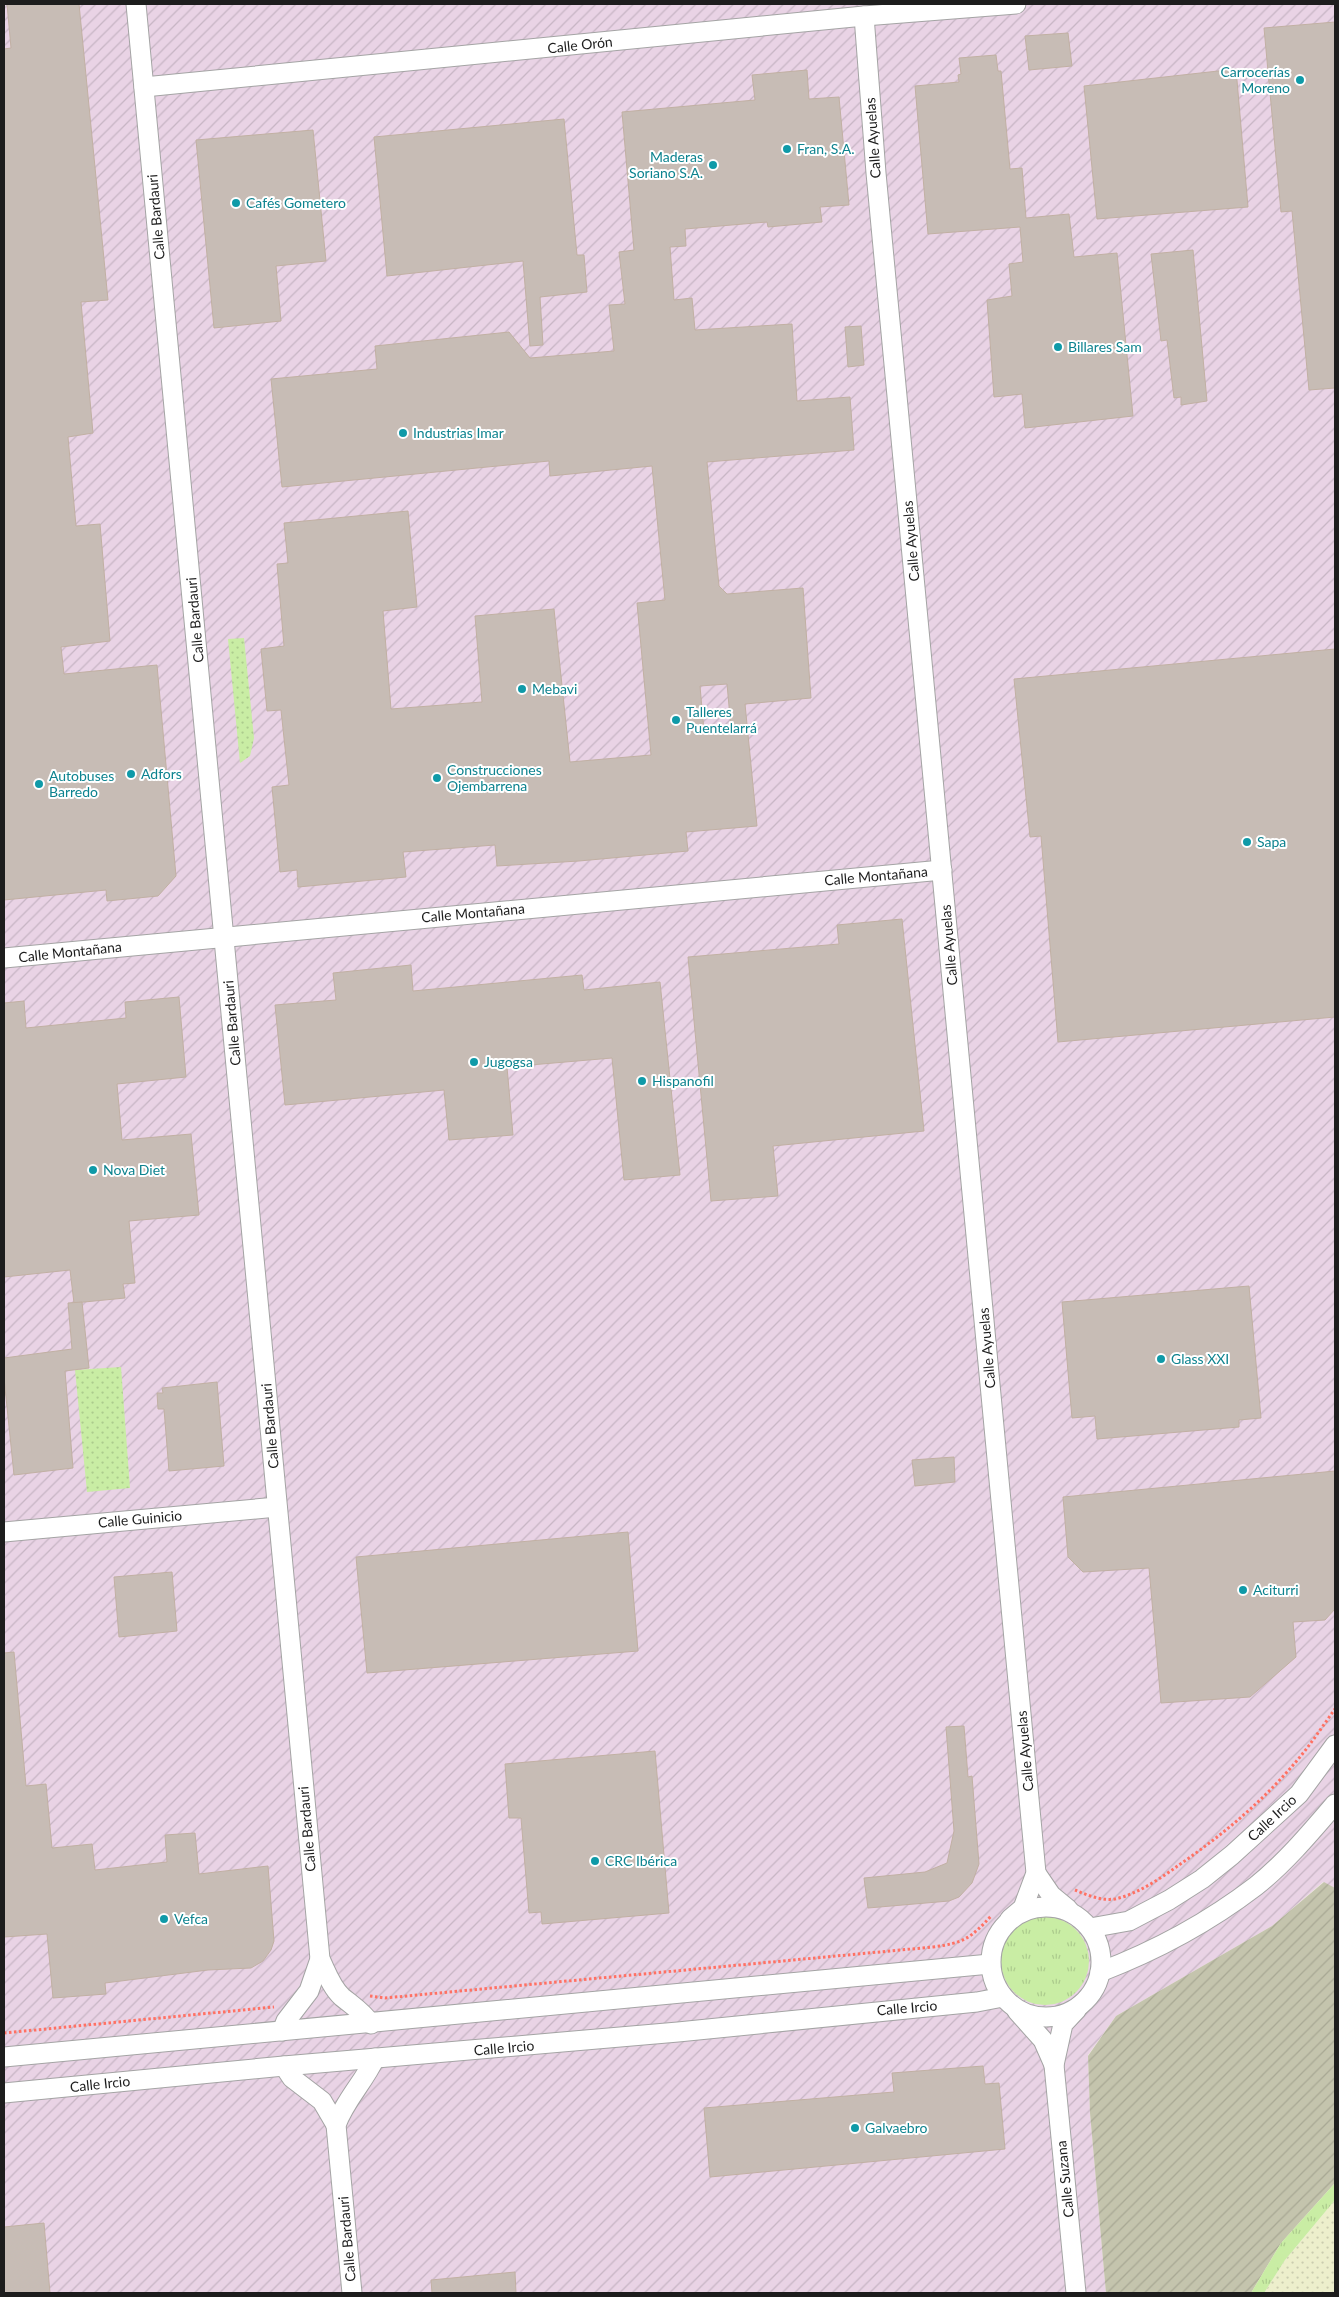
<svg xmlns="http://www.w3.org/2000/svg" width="1339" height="2297" viewBox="0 0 1339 2297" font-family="Lato,sans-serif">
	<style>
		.industrial { fill: url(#industrial-furrows) }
		.construction { fill: url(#construction-furrows) }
		.farmland { fill: url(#farmland-dots) }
		.grass { fill: url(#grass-tufts) }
		.garden { fill: url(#garden-dots) }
		.building { fill: #c7bcb5; stroke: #c1b0a3; fill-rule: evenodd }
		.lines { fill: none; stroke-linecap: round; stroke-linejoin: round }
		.street-casing { stroke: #a4a4a4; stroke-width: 21 }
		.path { stroke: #ff7163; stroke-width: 3; stroke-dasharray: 2.5 2.5; stroke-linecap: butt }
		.street { stroke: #fff; stroke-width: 19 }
		.culture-dot { fill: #0f9aa8; stroke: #fff; stroke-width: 2 }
		.labels { text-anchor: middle; stroke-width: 4; stroke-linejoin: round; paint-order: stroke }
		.street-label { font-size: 14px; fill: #1d1d1d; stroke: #fff }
		.culture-label { font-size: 14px; fill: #0d838f; stroke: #fff; text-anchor: start }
	</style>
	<defs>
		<pattern id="industrial-furrows" width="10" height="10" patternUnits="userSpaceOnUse" patternTransform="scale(1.25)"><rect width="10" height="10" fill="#e9d3e5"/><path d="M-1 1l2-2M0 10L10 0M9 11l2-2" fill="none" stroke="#c7b5c4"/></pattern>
		<pattern id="construction-furrows" width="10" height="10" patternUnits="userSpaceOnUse" patternTransform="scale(1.25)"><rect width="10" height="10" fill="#c4c4ad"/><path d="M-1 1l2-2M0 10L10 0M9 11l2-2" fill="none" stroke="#a8a894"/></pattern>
		<pattern id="farmland-dots" width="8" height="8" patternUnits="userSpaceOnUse" patternTransform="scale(1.25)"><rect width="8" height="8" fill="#edefcc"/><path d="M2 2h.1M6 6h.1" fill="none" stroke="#cbccaf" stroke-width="1.8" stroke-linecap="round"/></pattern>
		<pattern id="grass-tufts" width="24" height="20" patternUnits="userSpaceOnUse" patternTransform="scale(1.25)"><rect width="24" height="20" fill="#c9eda4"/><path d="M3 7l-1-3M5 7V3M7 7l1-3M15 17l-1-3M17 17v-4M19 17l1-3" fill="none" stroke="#accb8d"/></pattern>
		<pattern id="garden-dots" width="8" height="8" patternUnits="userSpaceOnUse" patternTransform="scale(1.25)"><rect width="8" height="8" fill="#c9eda4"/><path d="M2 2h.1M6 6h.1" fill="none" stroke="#accb8d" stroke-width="1.8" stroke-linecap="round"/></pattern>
	</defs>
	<rect width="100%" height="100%" fill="#efeae2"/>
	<path class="industrial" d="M4,4H1335V1888L1323,1882L1272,1926L1116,2016L1088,2055L1090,2113L1106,2293H4Z"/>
	<path class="construction" d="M1324,1882L1335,1888V2183L1281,2243L1251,2293H1106L1090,2113L1088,2056L1116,2016L1272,1926Z"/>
	<path class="farmland" d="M1335,2200V2293H1264L1285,2260Z"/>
	<g class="grass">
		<circle cx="1045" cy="1961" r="44"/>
		<path d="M1335,2183V2200L1285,2260L1264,2293H1251L1281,2243Z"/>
	</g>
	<g class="garden">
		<path d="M244,638L254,738L250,756L240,763L228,639Z"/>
		<path d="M121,1367L130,1488L87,1492L75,1370Z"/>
	</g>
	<g class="building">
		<path d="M7,4H79L108,300L81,302L93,433L68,437L76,526L100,524L110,641L61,647L64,674L157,665L176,876L158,896L107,901L106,890L4,900V49L11,48Z"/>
		<path d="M1335,22V388L1309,390L1292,211L1281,212L1264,28Z"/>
		<path d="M1068,33L1072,66L1029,70L1025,36Z"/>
		<path d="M996,55L998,71H1001L1010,169L1022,168L1026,218L1069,214L1074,257L1117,253L1133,416L1025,428L1022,394L994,397L987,300L1012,296L1009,264L1023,262L1020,227L928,234L915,86L959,82L958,75L961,74L959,58Z"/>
		<path d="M1236,69L1248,207L1097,219L1084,86Z"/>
		<path d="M807,70L809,99L839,97L849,205L820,207L822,222L768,227L767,222L685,229L686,246L670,247L674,300L692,298L695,330L792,324L797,401L850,397L854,450L707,462L719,586L727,594L803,588L811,698L745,704L757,826L686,832L688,851L579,861L497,866L495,845L403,852L406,877L298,887L297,870L280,872L272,787L289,785L281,710L267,711L261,649L284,646L277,564L288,563L284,523L408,511L417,607L383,611L391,709L482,702L475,616L554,609L570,762L651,755L637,603L665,600L652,466L550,476L549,461L282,487L271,379L377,369L375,346L509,332L530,358L614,351L609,305L625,304L619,252L634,250L622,112L755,100L752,75ZM727,684L731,728L704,731L700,686Z"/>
		<path d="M564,119L577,255H584L587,292L540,297L543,345L530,346L523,261L387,276L374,137Z"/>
		<path d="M313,130L326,261L276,266L281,321L214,328L196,140Z"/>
		<path d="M1193,250L1207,401L1181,405V397L1174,398L1167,340L1161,341L1151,254Z"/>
		<path d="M861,326L864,365L848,367L845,327Z"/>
		<path d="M1335,649V1017L1058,1042L1041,836L1030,837L1014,679Z"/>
		<path d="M902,919L924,1131L773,1146L778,1196L711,1201L688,957L839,944L837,925Z"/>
		<path d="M411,965L413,991L582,975L584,990L660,982L680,1175L624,1180L612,1058L507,1067L513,1135L449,1140L444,1090L285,1105L275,1005L336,1000L333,973Z"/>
		<path d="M179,997L186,1077L117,1084L122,1140L191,1134L199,1215L129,1221L135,1283L123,1284L125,1298L74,1303L70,1270L4,1277V1003L24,1001L26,1028L126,1018L125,1002Z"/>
		<path d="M1249,1286L1261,1418L1239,1420V1427L1097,1439L1095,1416L1072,1418L1062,1302Z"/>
		<path d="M82,1302L89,1368L65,1371L73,1468L14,1475L4,1378V1358L72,1349L68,1303Z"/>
		<path d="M217,1382L224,1466L169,1471L164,1409H158L157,1393H163L162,1388Z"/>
		<path d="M954,1457L955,1482L915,1486L912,1460Z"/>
		<path d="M1335,1471V1609L1325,1620L1293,1622L1296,1657L1250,1697L1161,1703L1149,1568L1083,1572L1068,1557L1063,1497Z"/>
		<path d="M628,1532L638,1651L367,1673L356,1557Z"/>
		<path d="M172,1572L177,1631L119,1637L114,1577Z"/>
		<path d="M14,1652L26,1786L46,1784L52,1848L92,1844L95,1870L167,1862L165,1835L195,1833L199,1874L268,1866L274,1941L271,1950L263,1961L251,1968L208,1970L105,1983L106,1994L53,1998L47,1934L4,1937V1653Z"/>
		<path d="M964,1726L968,1777L972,1776L979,1864L972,1883L959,1897L949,1901L868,1908L864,1878L925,1872L947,1863L954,1831L946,1727Z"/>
		<path d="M655,1751L669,1913L542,1924L541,1912L529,1913L521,1818H509L505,1764Z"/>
		<path d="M983,2066L985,2084L999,2083L1005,2149L710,2177L704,2108L894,2092L892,2073Z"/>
		<path d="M44,2223L50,2293H4V2227Z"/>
		<path d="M515,2272L516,2293H432L431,2280Z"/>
	</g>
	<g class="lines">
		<defs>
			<g id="street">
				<path d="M136,4L320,1959C326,1971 331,1987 342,1997C353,2006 363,2012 371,2024"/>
				<path d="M864,16L876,173L1036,1873L1023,1908L1010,1919"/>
				<path d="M144,87L864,16L1016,4"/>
				<path d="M4,958L942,870"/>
				<path d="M4,1532L277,1507"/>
				<path d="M1036,1873L1051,1895L1068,1909"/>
				<circle cx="1046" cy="1962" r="55"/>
				<path d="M1090,1928L1129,1921L1169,1900L1202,1879L1232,1855L1299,1794L1335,1745"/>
				<path d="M1100,1972C1155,1951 1209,1922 1256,1886C1285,1863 1311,1832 1335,1804"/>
				<path d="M1017,2011L1043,2040L1054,2065"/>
				<path d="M282,2031L286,2021L309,1991L320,1959"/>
				<path d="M4,2057L990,1964"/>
				<path d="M284,2066L292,2078L322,2101L336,2125"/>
				<path d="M4,2093L284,2066L678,2032L977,2002L1003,1997"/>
				<path d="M352,2293L336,2125C345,2100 364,2082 375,2058"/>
				<path d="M1076,2293L1054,2065L1063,2024L1077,2009"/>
			</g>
		</defs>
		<use href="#street" class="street-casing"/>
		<g class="path">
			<path d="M1075,1890C1087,1895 1101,1901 1115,1899C1138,1894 1161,1878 1179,1865C1221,1836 1261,1803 1294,1764C1309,1747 1322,1727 1335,1709"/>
			<path d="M370,1996L385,1998L933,1947C964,1943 971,1938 992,1915"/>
			<path d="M4,2033L274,2007"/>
		</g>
		<use href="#street" class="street"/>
	</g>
	<g class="culture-dot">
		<circle cx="1300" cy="80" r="5"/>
		<circle cx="787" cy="149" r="5"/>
		<circle cx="713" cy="165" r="5"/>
		<circle cx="236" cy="203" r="5"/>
		<circle cx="1058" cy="347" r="5"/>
		<circle cx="403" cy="433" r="5"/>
		<circle cx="522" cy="689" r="5"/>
		<circle cx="676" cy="720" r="5"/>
		<circle cx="131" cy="774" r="5"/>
		<circle cx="437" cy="778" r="5"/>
		<circle cx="39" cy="784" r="5"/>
		<circle cx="1247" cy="842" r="5"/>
		<circle cx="474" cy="1062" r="5"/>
		<circle cx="642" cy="1081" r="5"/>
		<circle cx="93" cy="1170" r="5"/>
		<circle cx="1161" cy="1359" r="5"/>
		<circle cx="1243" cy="1590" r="5"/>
		<circle cx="595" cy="1861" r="5"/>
		<circle cx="164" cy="1919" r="5"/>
		<circle cx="855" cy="2128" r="5"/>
	</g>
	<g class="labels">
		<g class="street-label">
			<text transform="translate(580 45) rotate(-6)" y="5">Calle Orón</text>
			<text transform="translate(873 138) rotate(-94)" y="5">Calle Ayuelas</text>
			<text transform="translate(156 217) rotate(-95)" y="5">Calle Bardauri</text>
			<text transform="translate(911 541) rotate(-95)" y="5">Calle Ayuelas</text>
			<text transform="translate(195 620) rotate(-95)" y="5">Calle Bardauri</text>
			<text transform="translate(876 876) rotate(-5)" y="5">Calle Montañana</text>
			<text transform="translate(473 913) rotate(-5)" y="5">Calle Montañana</text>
			<text transform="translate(949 945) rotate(-95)" y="5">Calle Ayuelas</text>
			<text transform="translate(70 952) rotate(-6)" y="5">Calle Montañana</text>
			<text transform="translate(232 1023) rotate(-95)" y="5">Calle Bardauri</text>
			<text transform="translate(987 1348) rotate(-95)" y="5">Calle Ayuelas</text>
			<text transform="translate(270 1426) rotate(-95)" y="5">Calle Bardauri</text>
			<text transform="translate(140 1519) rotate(-5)" y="5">Calle Guinicio</text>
			<text transform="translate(1025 1751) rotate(-95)" y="5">Calle Ayuelas</text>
			<text transform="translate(1272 1818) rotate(-43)" y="5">Calle Ircio</text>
			<text transform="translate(307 1829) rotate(-95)" y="5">Calle Bardauri</text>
			<text transform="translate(907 2008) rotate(-5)" y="5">Calle Ircio</text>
			<text transform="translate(504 2048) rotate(-5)" y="5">Calle Ircio</text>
			<text transform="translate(100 2084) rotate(-6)" y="5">Calle Ircio</text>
			<text transform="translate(1065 2179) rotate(-96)" y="5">Calle Suzana</text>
			<text transform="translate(347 2239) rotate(-95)" y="5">Calle Bardauri</text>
		</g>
		<g class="culture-label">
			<text x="1290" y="77" text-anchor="end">Carrocerías<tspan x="1290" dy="16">Moreno</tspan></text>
			<text x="797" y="154">Fran, S.A.</text>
			<text x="703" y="162" text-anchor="end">Maderas<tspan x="703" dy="16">Soriano S.A.</tspan></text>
			<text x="246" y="208">Cafés Gometero</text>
			<text x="1068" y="352">Billares Sam</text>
			<text x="413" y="438">Industrias Imar</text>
			<text x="532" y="694">Mebavi</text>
			<text x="686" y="717">Talleres<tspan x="686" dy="16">Puentelarrá</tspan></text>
			<text x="447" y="775">Construcciones<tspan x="447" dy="16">Ojembarrena</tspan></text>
			<text x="141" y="779">Adfors</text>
			<text x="49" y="781">Autobuses<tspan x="49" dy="16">Barredo</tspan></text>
			<text x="1257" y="847">Sapa</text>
			<text x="484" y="1067">Jugogsa</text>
			<text x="652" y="1086">Hispanofil</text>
			<text x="103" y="1175">Nova Diet</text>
			<text x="1171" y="1364">Glass XXI</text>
			<text x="1253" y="1595">Aciturri</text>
			<text x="605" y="1866">CRC Ibérica</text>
			<text x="174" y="1924">Vefca</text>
			<text x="865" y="2133">Galvaebro</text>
		</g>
	</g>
	<rect width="1339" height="2297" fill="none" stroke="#1d1d1d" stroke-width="10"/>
</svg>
